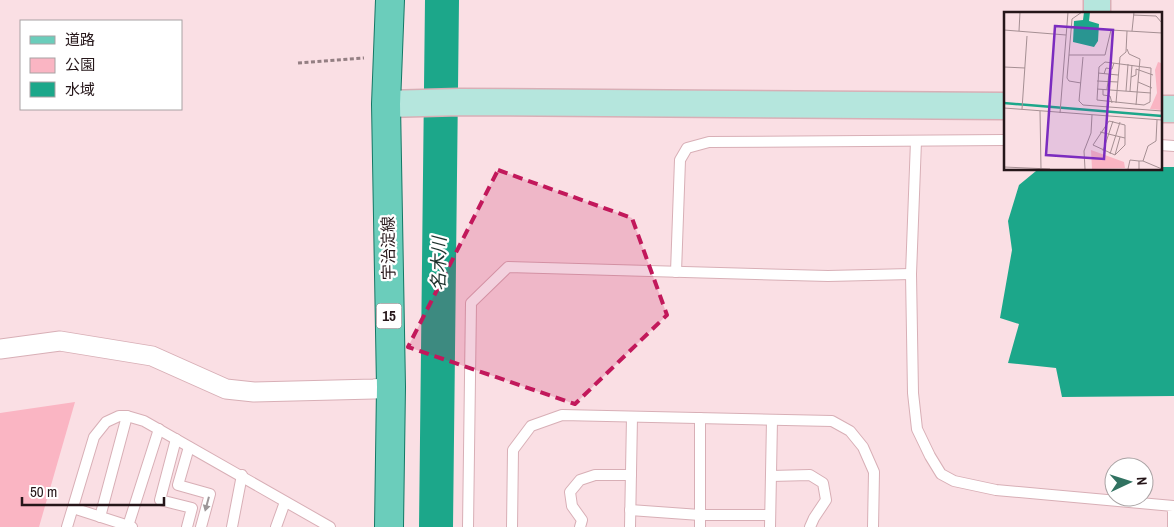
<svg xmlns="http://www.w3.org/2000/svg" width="1174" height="527" viewBox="0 0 1174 527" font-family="'Archivo Narrow','Noto Sans JP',sans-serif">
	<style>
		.green { fill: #fab5c3 }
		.water { fill: #1ca78a }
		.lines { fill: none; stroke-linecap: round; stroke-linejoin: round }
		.river { stroke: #1ca78a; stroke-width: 34 }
		.lane-casing { stroke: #d8afb6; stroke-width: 12 }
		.street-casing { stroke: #d8afb6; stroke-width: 21 }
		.secondary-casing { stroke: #d8afb6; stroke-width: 29 }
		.primary-casing { stroke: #137865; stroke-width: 30 }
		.path { stroke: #947f83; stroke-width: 3; stroke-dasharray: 4 2.5; stroke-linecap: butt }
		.lane { stroke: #fff; stroke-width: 10 }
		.street { stroke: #fff; stroke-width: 19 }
		.secondary { stroke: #b5e6dd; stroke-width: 26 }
		.primary { stroke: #6bcdbb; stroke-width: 28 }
		.oneway { fill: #9d9698 }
		.marked { fill: #c2185b; fill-opacity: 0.2; stroke: #c2185b; stroke-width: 4; stroke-dasharray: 10 6; stroke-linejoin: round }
		.labels { text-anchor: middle; stroke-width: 4.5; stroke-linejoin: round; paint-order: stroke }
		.shield { fill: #fff; stroke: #665c5e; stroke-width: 1 }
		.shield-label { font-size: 15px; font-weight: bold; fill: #251619 }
		.street-label { font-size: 16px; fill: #251619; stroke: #fff }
		.water-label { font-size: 18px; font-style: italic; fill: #1c322c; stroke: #fff }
		.inset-river { fill: none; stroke: #1ca78a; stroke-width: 2.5 }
		.inset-road { fill: none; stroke: #a58f93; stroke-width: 1 }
		.view { fill: #7b2cbf; fill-opacity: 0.15; stroke: #7b2cbf; stroke-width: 2.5 }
		.inset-edge { fill: none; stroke: #251619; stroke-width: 2.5 }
	</style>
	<rect width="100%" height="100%" fill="#fadfe4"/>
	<path class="green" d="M75,402L39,527H0V413Z"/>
	<path class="water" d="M1160,167H1174V396L1062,397L1056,368L1008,363L1019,324L1000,318L1012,250L1008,221L1019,185L1036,171L1160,169Z"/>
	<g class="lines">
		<path class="river" d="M436,527L442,0"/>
		<defs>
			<g id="lane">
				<path d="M916,141L911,274L913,393L917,429L930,456L941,474L954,481L996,490L1173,506V527"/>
				<path d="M1160,145L1174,146"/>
				<path d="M676,272L680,160L687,148L709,142L1005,140"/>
				<path d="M700,418V527"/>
				<path d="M176,439L160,500L192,508L187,527"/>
				<path d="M189,447L178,485L210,494L201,527"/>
				<path d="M771,476L810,475L823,483L826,500L814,518L810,527"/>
				<path d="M73,508L132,527"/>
				<path d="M630,510L700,515H770"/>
				<path d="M100,517L127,416"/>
				<path d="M128,526L159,429"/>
				<path d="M67,527L94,437L106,422L119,416H127L144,421L330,527"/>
				<path d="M232,527L242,475"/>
				<path d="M276,527L285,502"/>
				<path d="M468,527L471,303L508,267L828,276L911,274"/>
				<path d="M512,527L513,450L531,426L562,415L832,421L850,431L863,447L874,472L873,527"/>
				<path d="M580,527L582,520L572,506L570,492L580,480L595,475H631"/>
				<path d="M630,527L632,417"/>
				<path d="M770,527L772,420"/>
			</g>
			<path id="street" d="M0,349L60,341L152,356L226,389L254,392L374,389L391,387"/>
			<g id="secondary">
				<path d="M1097,14V0"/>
				<path d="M386,104L460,102L1005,106"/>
				<path d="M1160,109H1174"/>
			</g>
			<path id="primary" d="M389,527L391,387L386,104L390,0"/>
		</defs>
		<use href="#lane" class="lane-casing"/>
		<use href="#street" class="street-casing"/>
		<use href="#secondary" class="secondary-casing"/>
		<use href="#primary" class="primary-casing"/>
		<path class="path" d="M298,63L364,58"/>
		<use href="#lane" class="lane"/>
		<use href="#street" class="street"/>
		<use href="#secondary" class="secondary"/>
		<use href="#primary" class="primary"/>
	</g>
	<defs><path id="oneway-solid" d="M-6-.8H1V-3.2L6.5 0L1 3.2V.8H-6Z" transform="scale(1.25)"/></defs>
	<use class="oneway" href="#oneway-solid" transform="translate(207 504) rotate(105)"/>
	<path class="marked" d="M498,170L632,218L667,315L575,404L408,347Z"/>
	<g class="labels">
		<rect class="shield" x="376.5" y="303.5" width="25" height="25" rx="4"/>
		<g class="shield-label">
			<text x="389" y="321">15</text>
		</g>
		<g class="street-label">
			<text transform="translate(388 248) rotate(-91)" y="6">宇治淀線</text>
		</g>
		<g class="water-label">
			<text transform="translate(439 264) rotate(-89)" y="6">名木川</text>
		</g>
	</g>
	<g transform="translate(1004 12)">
		<rect width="158" height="158" fill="#fadfe4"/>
		<path d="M154,50L157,51V98L146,97L153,81L151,58ZM87,138L120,150L121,156L88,157Z" fill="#fab5c3"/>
		<path d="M80,0H86L85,9L95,12L94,29L90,35L69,30L70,9L79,8Z" fill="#1ca78a"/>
		<path class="inset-river" d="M0,91L158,104"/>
		<path class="inset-road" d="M129,3L152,4L158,11M0,18L62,23M15,19L16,0M128,19L130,0M123,37L125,42L136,47L132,93M65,43H101L107,18L158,21M79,45L75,89L79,93L158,99M101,50L147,56L146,90L140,93L93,88L95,55ZM0,55L21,56M94,61L114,63M100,62L102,56L108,57L110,51M127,65L132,63V57L149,63M93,69L114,70M134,70L148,76M77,71L65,69L63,66L68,7L78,0M93,77L147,81M99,77V83L106,84L108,91M103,77L105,62M122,79L124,52M126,79L128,53M112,91L116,45L122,40L123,19M0,96L158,108M18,97L23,24M36,99L37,157M56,101L64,0M105,109L121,113V133L111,143L89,133ZM96,120L121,126M99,139L109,109M106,142L116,110M111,143L116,125M139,149L158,157M0,155L46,157M81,157L80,139L87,121L88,103M124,157L126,148L135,149M135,157V149H139L144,134L152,129L153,108"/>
		<path class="view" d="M51,14L109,18L100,147L42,143Z"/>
		<rect width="158" height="158" class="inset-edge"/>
	</g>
	<rect x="20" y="20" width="162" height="90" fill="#ffffff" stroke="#a8a2a3"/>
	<rect x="30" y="36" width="25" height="8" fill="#6bcdbb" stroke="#a8a2a3"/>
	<text x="65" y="45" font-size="15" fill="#251619">道路</text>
	<rect x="30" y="58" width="25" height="15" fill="#fab5c3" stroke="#a8a2a3"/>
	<text x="65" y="70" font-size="15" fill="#251619">公園</text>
	<rect x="30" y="82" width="25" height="15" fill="#1ca78a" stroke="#a8a2a3"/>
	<text x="65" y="95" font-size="15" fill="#251619">水域</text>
	<g transform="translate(1129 482) rotate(86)"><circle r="24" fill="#ffffff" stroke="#a8a2a3"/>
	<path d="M0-4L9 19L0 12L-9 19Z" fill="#317261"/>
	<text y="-8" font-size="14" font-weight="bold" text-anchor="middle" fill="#251619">N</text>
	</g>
	<path d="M22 497v8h142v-8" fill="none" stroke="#251619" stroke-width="2.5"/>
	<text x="30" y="497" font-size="15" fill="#251619" stroke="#ffffff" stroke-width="4" paint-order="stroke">50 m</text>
</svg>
